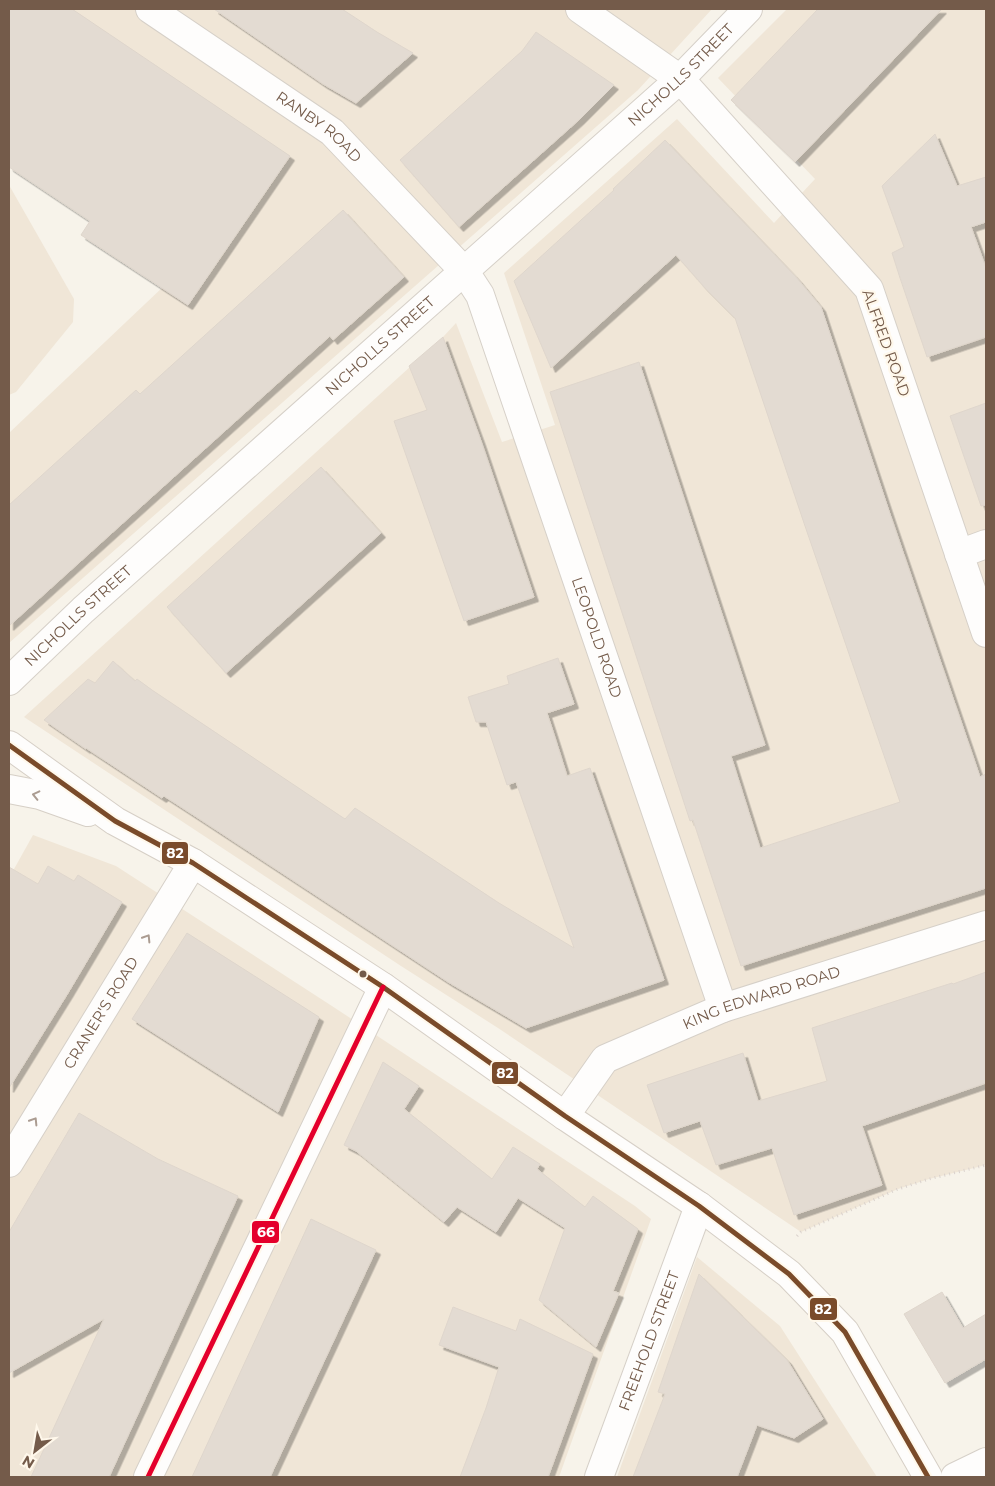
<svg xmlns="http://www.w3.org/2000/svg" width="995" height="1486" viewBox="0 0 995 1486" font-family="Montserrat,sans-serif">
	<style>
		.residential { fill: #f0e6d7 }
		.building { fill: #e3dbd2; stroke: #dfd6cc; filter: url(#shadow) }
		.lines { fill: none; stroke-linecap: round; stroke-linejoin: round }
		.street-casing { stroke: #d6d0c8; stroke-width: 30 }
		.secondary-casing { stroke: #d6cfc6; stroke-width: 30 }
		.path { stroke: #dad2cd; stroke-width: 3; stroke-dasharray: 1 4; stroke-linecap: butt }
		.street { stroke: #fefdfc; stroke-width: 28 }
		.secondary { stroke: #fefdfc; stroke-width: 28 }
		.bus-1-casing { stroke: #fff8eb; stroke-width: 9 }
		.bus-2-casing { stroke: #fff8eb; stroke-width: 9 }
		.bus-1 { stroke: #7a4b2a; stroke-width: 5 }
		.bus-2 { stroke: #e4002b; stroke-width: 5 }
		.oneway { stroke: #ab9c91 }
		.bus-dot { fill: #745b4a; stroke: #fff8eb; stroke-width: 2 }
		.labels { text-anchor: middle; stroke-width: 4.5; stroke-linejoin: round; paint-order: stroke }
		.street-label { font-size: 15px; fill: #745b4a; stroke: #fff8eb }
		.line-badge { stroke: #fff8eb; stroke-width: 2 }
		.badge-label { font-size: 14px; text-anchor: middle; font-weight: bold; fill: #fff }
	</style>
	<defs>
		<filter id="shadow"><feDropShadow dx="4.5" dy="4.5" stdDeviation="0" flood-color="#0004"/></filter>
	</defs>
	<rect width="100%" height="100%" fill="#f7f3ea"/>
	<g class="residential">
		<path d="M9,9H712L638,90L9,643V433L203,249L9,121Z"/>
		<path d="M787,9H986V1165L929,1179L898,1189L801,1232L498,1028L401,966L24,717L443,337L456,323L502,442L555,425L504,273L677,119L774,223L815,179L718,78Z"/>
		<path d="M9,185L74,299L73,322L16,392L9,395Z"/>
		<path d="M33,835L116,866L335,1008L635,1206L651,1219L559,1477H9V878Z"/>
		<path d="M697,1257L780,1326L877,1477H617Z"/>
	</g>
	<g class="building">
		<path d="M9,9H72L290,156L188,305L81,235L90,221L9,167Z"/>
		<path d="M214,9H342L377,32L413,53L356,103L323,84Z"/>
		<path d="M818,9H942L795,162L731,100Z"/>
		<path d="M536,32L614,85L580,119L459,227L400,160L522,51Z"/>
		<path d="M935,134L957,186L986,177V222L971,227L986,268V337L927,357L900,278L892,253L904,247L882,186Z"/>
		<path d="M665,140L796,277L821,307L891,517L980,777L986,774V888L741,966L693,820L690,821L550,392L639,362L765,745L731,756L760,848L900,802L805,526L735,318L705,288L676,255L551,368L514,281L614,190L613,189Z"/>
		<path d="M343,210L404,277L333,340L330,336L299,364L9,626V505L136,390L140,394Z"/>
		<path d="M443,337L481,441L534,597L464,621L394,421L427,410L409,366Z"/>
		<path d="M986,403V505L981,506L950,416Z"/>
		<path d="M321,467L381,533L226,673L167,607Z"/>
		<path d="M558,658L574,704L547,713L557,744L567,776L590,768L664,980L526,1028L448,982L201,820L164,796L162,798L86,748V749L44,720L88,679L95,683L113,661L135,681L137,679L152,690L345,819L355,808L499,903L574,948L516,782L507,785L486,722H476L468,697L509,684L507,676Z"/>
		<path d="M48,866L74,881L78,875L122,902L68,993L9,1088V867L38,884Z"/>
		<path d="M187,933L319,1017L278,1112L132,1019Z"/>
		<path d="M986,972V1083L862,1126L882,1185L794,1215L772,1148L716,1165L700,1121L664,1133L647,1085L743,1053L758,1101L827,1081L812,1028L930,990L952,983L953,984Z"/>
		<path d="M383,1062L419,1086L404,1109L492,1179L513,1147L540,1164L537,1169L585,1207L593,1196L638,1229L613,1291L619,1293L596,1347L539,1300L565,1228L518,1198L496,1232L457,1207L444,1222L356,1151L344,1145Z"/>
		<path d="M79,1113L158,1159L238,1196L109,1477H31L104,1319L9,1373V1232Z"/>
		<path d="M311,1219L376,1250L270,1477H192Z"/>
		<path d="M699,1274L787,1360L823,1419L794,1438L757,1425L737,1477H633L665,1394L658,1392Z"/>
		<path d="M942,1292L963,1328L986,1314V1359L945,1383L904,1314Z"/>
		<path d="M453,1307L516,1331L520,1319L593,1354L548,1477H460L486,1408L499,1367L439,1345Z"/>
	</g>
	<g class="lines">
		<defs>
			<g id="street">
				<path id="s1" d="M150,9L332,132L465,272L480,295L723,1008"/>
				<path d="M580,9L680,79L869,289L986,633"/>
				<path d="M959,554L986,544"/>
				<path id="s2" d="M9,681L83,610L680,79L748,9"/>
				<path id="s3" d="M565,1116L605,1059L723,1008L986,925"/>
				<path id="s4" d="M9,1163L193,863"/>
				<path d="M148,1477L383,987"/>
				<path id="s5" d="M599,1477L699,1206"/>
				<path d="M955,1477L986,1462"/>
			</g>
			<g id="secondary">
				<path d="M9,745L115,821L193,863L383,987L565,1116L699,1206L789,1274L845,1332L928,1477"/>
				<path d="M9,789L40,795L88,812"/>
			</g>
		</defs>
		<use href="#street" class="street-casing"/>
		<use href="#secondary" class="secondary-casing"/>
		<path class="path" d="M797,1236L801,1232L898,1189L929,1179L986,1165"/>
		<use href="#street" class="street"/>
		<use href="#secondary" class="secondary"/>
		<defs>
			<path id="bus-1" d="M9,745L115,821L193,863L383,987L565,1116L699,1206L789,1274L845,1332L928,1477"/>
			<path id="bus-2" d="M148,1477L383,987"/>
		</defs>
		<use href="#bus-1" class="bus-1-casing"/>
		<use href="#bus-2" class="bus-2-casing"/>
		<use href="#bus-1" class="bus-1"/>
		<use href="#bus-2" class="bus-2"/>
	</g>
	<defs><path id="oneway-chevron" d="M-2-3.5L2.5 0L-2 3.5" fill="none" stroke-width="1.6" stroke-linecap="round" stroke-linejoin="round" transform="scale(1.25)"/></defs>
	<g class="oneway">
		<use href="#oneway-chevron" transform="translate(36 795) rotate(-167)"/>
		<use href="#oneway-chevron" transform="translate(147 938) rotate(-58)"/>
		<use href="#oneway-chevron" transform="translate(34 1121) rotate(-58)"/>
	</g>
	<circle class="bus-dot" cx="363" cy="974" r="4.5"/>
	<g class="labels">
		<g class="street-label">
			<text dy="5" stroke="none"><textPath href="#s2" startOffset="905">NICHOLLS STREET</textPath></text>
			<text dy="5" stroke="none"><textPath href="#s1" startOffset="206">RANBY ROAD</textPath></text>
			<text transform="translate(886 343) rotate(70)" y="5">ALFRED ROAD</text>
			<text dy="5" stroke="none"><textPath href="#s2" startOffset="500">NICHOLLS STREET</textPath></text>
			<text dy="5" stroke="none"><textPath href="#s2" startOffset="95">NICHOLLS STREET</textPath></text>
			<text dy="5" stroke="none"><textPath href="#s1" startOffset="802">LEOPOLD ROAD</textPath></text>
			<text dy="5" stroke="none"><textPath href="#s3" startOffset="238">KING EDWARD ROAD</textPath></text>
			<text dy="5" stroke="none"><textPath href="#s4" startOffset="176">CRANER'S ROAD</textPath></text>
			<text dy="5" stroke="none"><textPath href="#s5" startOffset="145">FREEHOLD STREET</textPath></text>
		</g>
	</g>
	<g class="line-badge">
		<rect x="161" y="841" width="28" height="24" rx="5" fill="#7a4b2a"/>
		<rect x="491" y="1061" width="28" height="24" rx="5" fill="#7a4b2a"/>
		<rect x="251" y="1220" width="29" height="24" rx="5" fill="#e4002b"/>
		<rect x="809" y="1297" width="29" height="24" rx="5" fill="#7a4b2a"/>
	</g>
	<g class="badge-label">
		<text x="175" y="858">82</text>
		<text x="505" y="1078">82</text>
		<text x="266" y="1237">66</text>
		<text x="823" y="1314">82</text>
	</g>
	<rect width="995" height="1486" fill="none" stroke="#745b4a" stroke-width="20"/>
	<g transform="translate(35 1451) rotate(211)" stroke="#fff8eb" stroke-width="4" paint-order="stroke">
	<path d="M0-4L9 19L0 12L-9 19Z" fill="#745b4a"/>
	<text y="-8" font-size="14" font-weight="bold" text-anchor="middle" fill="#745b4a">N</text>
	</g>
</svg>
